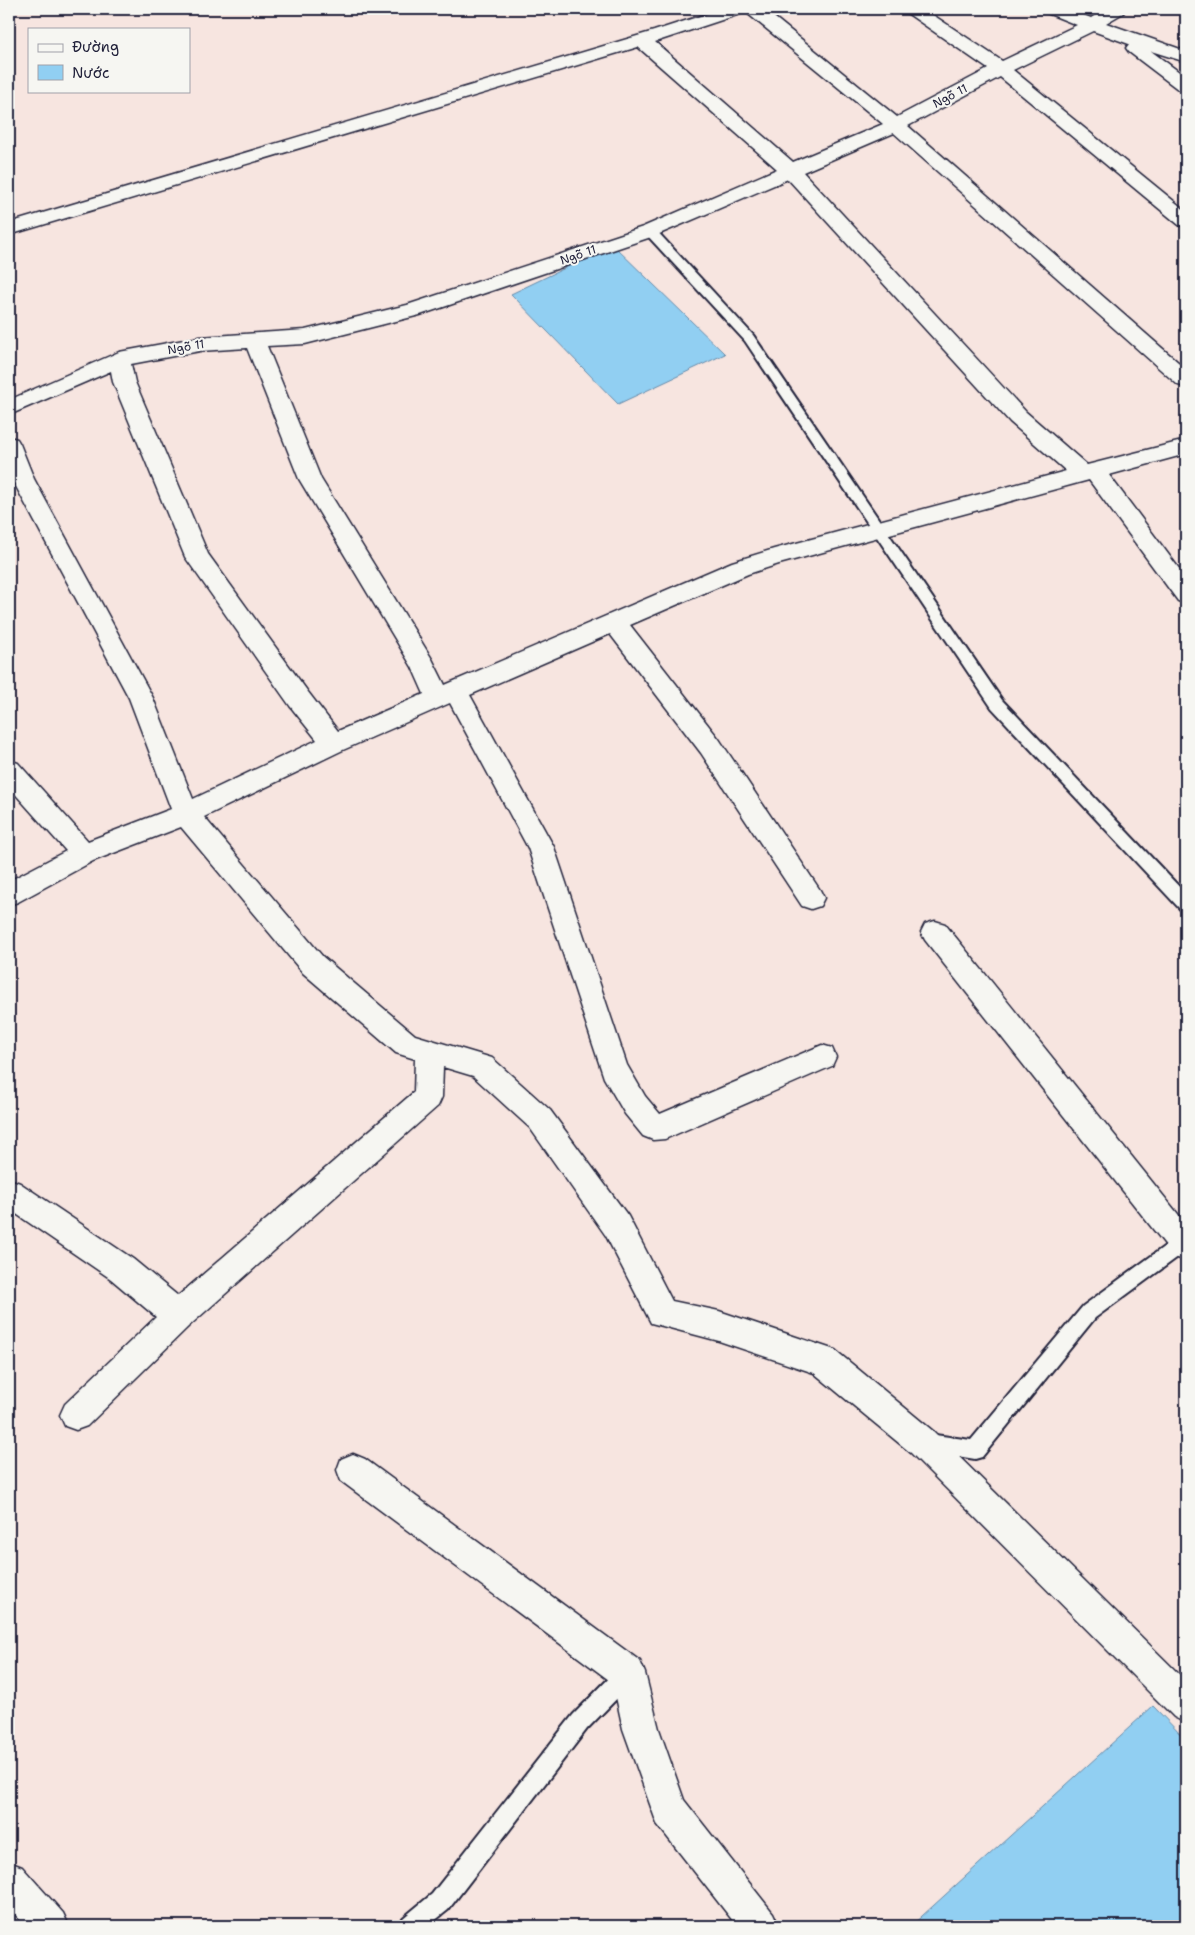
<svg xmlns="http://www.w3.org/2000/svg" width="1195" height="1935" viewBox="0 0 1195 1935" font-family="'Shantell Sans',sans-serif">
	<style>
		.water { fill: #91cff2; stroke: #658aa9 }
		.lines { fill: none; stroke-linecap: round; stroke-linejoin: round }
		.lane-casing { stroke: #22223b; stroke-width: 4 }
		.street-casing { stroke: #22223b; stroke-width: 3 }
		.lane { fill: #f6f6f2; fill-rule: evenodd }
		.street { fill: #f6f6f2; fill-rule: evenodd }
		.labels { text-anchor: middle; stroke-width: 4; stroke-linejoin: round; paint-order: stroke }
		.far-street-label { font-size: 12px; fill: #22223b; stroke: #f6f6f2 }
	</style>
	<rect width="100%" height="100%" fill="#f7e5e0"/>
	<filter id="ink" filterUnits="userSpaceOnUse"><feTurbulence type="fractalNoise" baseFrequency=".02" numOctaves="2"/><feDisplacementMap in="SourceGraphic" scale="10" xChannelSelector="R" yChannelSelector="G"/><feConvolveMatrix kernelMatrix="1 2 1 2 8 2 1 2 1" color-interpolation-filters="sRGB"/></filter>
	<g filter="url(#ink)">
		<g class="water">
			<path d="M613,245L725,354L618,404L511,294Z"/>
			<path d="M1153,1706L1186,1740V1926H911Z"/>
		</g>
		<g class="lines">
			<defs>
				<g id="lane">
					<path d="M650,227L654,228L753,335L1002,700L1186,894V910L1180,909L992,708L745,341L646,234L644,231L646,228Z"/>
					<path d="M1186,1233V1251L1095,1318L982,1457L975,1459L921,1450L918,1443L921,1436L928,1434L971,1440L1083,1306L1180,1235Z"/>
					<path d="M628,1663L635,1666L638,1673L635,1680L587,1729L448,1910L428,1926H400L403,1918L432,1894L573,1715L621,1666Z"/>
				</g>
				<g id="street">
					<path d="M722,9H764L897,117L988,69L907,13L904,9H924L1002,61L1077,25L1047,13L1044,9H1068L1091,18L1105,9H1126L1123,13L1106,23L1186,51V62L1151,51L1186,77V92L1179,90L1129,52L1126,48L1129,44L1093,31L1013,70L1186,211V227L1179,225L1000,77L908,126L1186,369V387L1178,385L894,133L803,172L1026,412L1087,465L1186,440V454L1109,475L1186,578V603L1178,601L1089,480L779,564L748,574L630,625L719,739L820,890L824,898L820,906L811,909L802,906L701,753L610,634L470,695L554,847L627,1065L645,1096L660,1114L822,1045L832,1048L836,1057L832,1066L665,1139L653,1140L643,1136L625,1114L604,1078L528,848L450,703L343,750L204,817L323,957L415,1035L492,1058L550,1110L628,1216L672,1301L719,1311L835,1350L933,1431L1186,1681V1723L1174,1717L911,1453L814,1373L719,1341L651,1323L606,1236L530,1128L473,1076L443,1067L442,1097L438,1106L189,1326L87,1426L76,1430L65,1426L60,1415L65,1404L156,1317L111,1279L9,1209V1179L20,1183L133,1259L178,1296L414,1092L415,1059L396,1053L303,973L181,827L93,861L18,902L9,905V881L66,851L9,787V760L18,763L88,841L171,809L129,698L12,479L9,471V437L17,439L20,444L34,479L153,698L193,799L317,740L290,706L185,557L113,382L111,371L9,415V400L119,352L200,337L305,330L407,305L643,227L777,169L638,47L9,235V223L654,31ZM746,12L747,13L883,124L793,162L655,42ZM788,179L1010,422L1066,471L774,549L732,562L445,685L432,659L321,479L267,346L305,344L420,315L657,235ZM247,348L299,479L412,667L424,694L338,731L308,692L208,554L135,382L131,364L200,351Z"/>
					<path d="M935,921L945,924L1186,1224V1261L1175,1257L925,940L921,932L925,924Z"/>
					<path d="M353,1454L365,1459L640,1661L645,1673L659,1729L684,1800L773,1913L779,1926H737L657,1824L623,1729L613,1683L341,1481L337,1470L341,1459Z"/>
					<path d="M9,1862L22,1867L63,1913L69,1926H25L9,1907Z"/>
				</g>
			</defs>
			<use href="#lane" class="lane-casing"/>
			<use href="#street" class="street-casing"/>
			<use href="#lane" class="lane"/>
			<use href="#street" class="street"/>
		</g>
	</g>
	<g class="labels">
		<g class="far-street-label">
			<text transform="translate(950 96) rotate(-28)" y="4">Ngõ 11</text>
			<text transform="translate(578 255) rotate(-19)" y="4">Ngõ 11</text>
			<text transform="translate(186 347) rotate(-10)" y="4">Ngõ 11</text>
		</g>
	</g>
	<rect width="1195" height="1935" fill="none" stroke="#f6f6f2" stroke-width="30"/>
	<rect x="15" y="15" width="1165" height="1905" fill="none" stroke="#22223b" stroke-width="2" filter="url(#ink)"/>
	<rect x="28" y="28" width="162" height="65" fill="#f6f6f2" stroke="#a1a1a9"/>
	<rect x="38" y="44" width="25" height="8" fill="#f6f6f2" stroke="#a1a1a9"/>
	<text x="72" y="52" font-size="15" fill="#22223b">Đường</text>
	<rect x="38" y="65" width="25" height="15" fill="#91cff2" stroke="#a1a1a9"/>
	<text x="72" y="78" font-size="15" fill="#22223b">Nước</text>
</svg>
